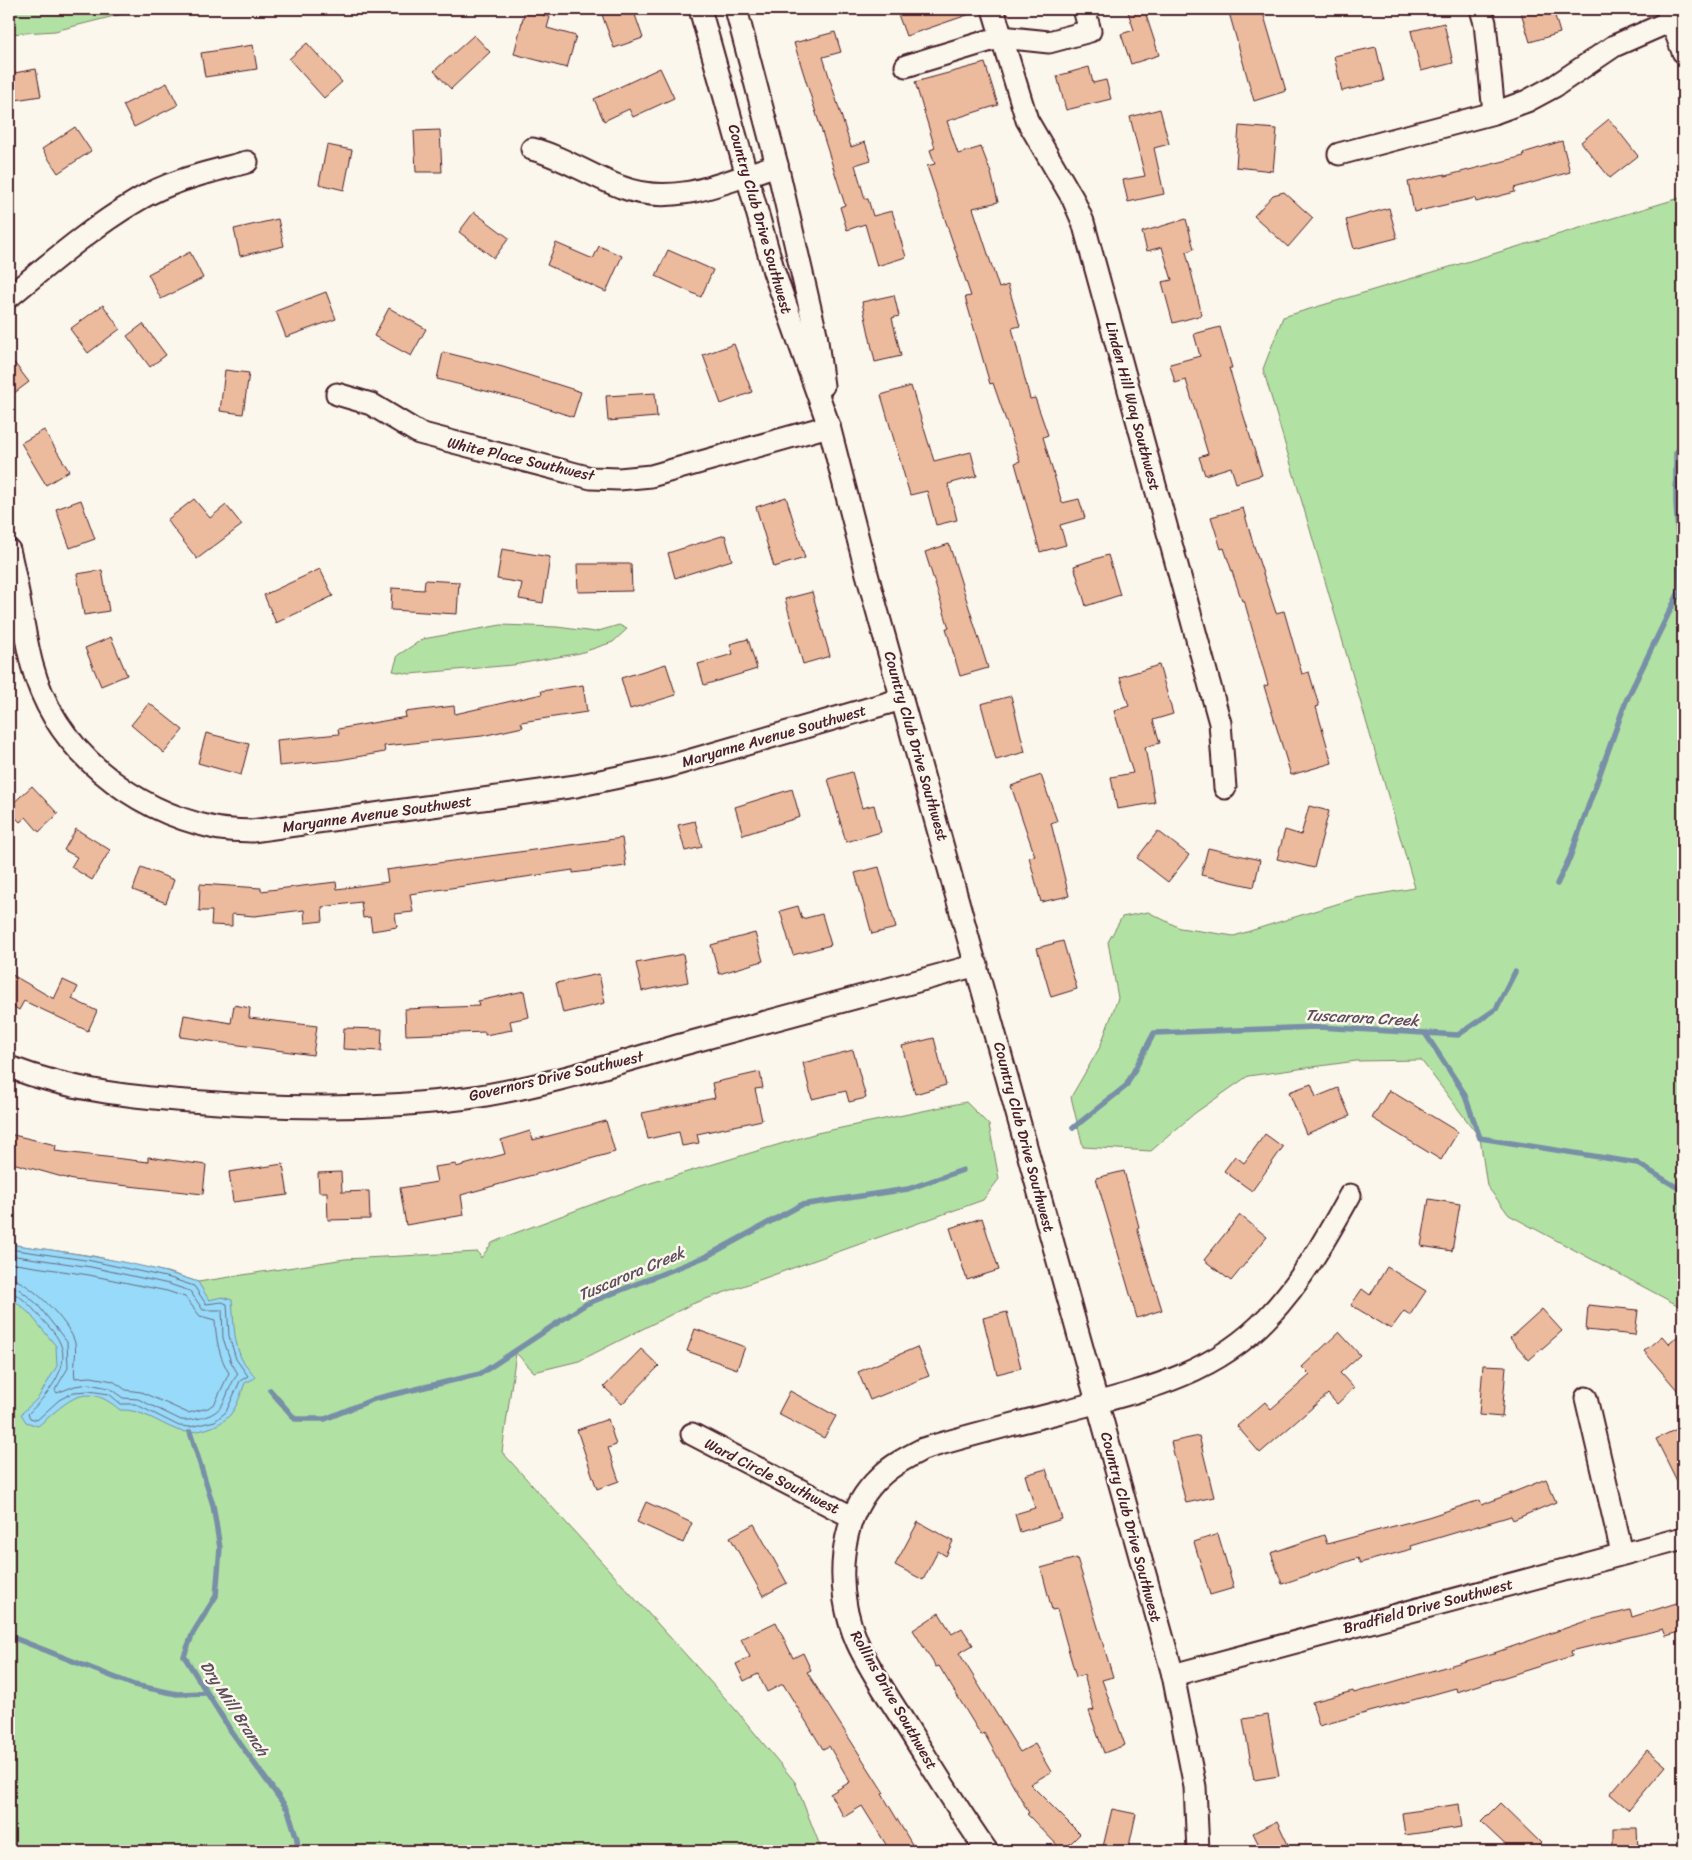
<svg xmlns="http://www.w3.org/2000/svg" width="1692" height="1860" viewBox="0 0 1692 1860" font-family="Sriracha,sans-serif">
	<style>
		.green { fill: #b1e2a3; stroke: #7e8067 }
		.water { fill: #97daf9; stroke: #788fa7 }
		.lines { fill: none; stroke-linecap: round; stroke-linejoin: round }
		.shore { stroke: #696a7d; stroke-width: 1 }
		.stream { stroke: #788fa7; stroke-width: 5.5 }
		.building { fill: #ecbb9d; stroke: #4a1f2b }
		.minor-casing { stroke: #4a1f2b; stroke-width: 25 }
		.minor { stroke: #fbf7ec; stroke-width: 21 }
		.labels { text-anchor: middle; stroke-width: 5; stroke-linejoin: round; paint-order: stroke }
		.street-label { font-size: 15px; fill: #4a1f2b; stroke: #fbf7ec }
		.water-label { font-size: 16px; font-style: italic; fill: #5d4e5e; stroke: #fbf7ec }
	</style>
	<rect width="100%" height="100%" fill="#fbf7ec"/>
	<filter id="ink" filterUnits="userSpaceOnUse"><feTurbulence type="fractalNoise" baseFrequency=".02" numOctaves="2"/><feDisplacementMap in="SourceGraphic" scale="10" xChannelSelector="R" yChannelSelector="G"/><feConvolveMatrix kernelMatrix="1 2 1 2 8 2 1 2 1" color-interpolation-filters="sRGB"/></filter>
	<g filter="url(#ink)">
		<g class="green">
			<path d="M9,9H142L55,31L9,34Z"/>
			<path d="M1683,197V1308L1509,1215L1487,1186L1480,1138L1421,1060L1356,1061L1248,1076L1195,1113L1151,1151L1083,1147L1071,1097L1100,1047L1118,998L1108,942L1122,917L1148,912L1180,928L1234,936L1356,898L1415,888L1263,369L1283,317Z"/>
			<path d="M501,625L557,627L595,632L619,625L627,629L613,642L580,653L513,665L410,674L393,671L398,655L423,639Z"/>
			<path d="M966,1102L989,1125L999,1179L983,1200L692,1304L579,1361L534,1372L516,1353L502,1452L735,1709L795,1782L822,1851H9V1244L93,1256L171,1273L198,1282L345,1259L478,1252L481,1258L492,1243L510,1235L644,1185L817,1133Z"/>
		</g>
		<path class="water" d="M9,1244C72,1253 137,1261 198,1282L209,1300L222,1297L232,1300C234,1319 233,1337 240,1355C243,1364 252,1370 255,1378L245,1383C241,1393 237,1407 230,1415C220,1427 192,1436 177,1430C157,1422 141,1409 120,1410C83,1378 66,1404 38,1426L26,1422L21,1414L38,1398L57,1366L56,1346L29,1313L9,1296Z"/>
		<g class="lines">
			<g class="shore">
				<path d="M9,1249L92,1261L170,1278L194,1286L206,1304L222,1302L227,1304L229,1336L236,1359L248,1376L240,1381L226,1412L215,1421L190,1427L179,1426L135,1404H121L109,1394L89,1391L74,1392L59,1400L37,1420L30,1418L28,1414C44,1398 72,1368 60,1343C56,1333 46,1324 39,1316C32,1307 20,1294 9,1292"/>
				<path d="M9,1255L91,1267L169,1284L190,1291L203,1310H222L223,1338L231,1362L238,1374C223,1392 230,1411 201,1418C194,1419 189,1421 181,1420L138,1399L123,1398L109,1388L89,1384L75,1386L57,1393L55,1390L68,1368L67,1342L37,1304L19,1289L9,1286"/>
				<path d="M9,1263L89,1275L167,1291L185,1297L200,1316L215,1320C216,1339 219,1357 229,1373L215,1403L208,1408L188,1413L141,1392L126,1390L113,1381L91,1377L75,1378C73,1368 77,1354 75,1343C71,1324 28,1279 9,1278"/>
			</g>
			<g class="stream">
				<path d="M1557,884L1570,857L1626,701L1681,588L1676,502V453L1683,444"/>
				<path d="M1425,1033L1458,1035L1496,1009L1515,972"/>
				<path d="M1073,1128L1126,1086L1154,1033L1318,1027L1425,1033L1464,1093L1480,1138L1637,1163L1683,1191"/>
				<path d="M270,1390L295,1419H325L374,1399L480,1374L586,1304L707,1256L801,1205L908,1189L963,1170"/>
				<path d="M190,1432L213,1505L220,1548L216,1596L193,1633L184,1656L231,1731L288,1810L297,1839L298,1851"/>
				<path d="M9,1636L134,1685L177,1694L206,1693"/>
			</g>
		</g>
		<g class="building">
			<path d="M600,9H633L643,38L614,48Z"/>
			<path d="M896,9H979V11L906,36Z"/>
			<path d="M1136,9H1144L1159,55L1131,64L1121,34L1134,30L1128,12Z"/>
			<path d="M1228,9H1262L1286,91L1254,101Z"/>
			<path d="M1520,9H1553L1560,33L1530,42Z"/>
			<path d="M525,10L550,17L547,28L576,36L567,68L514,54Z"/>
			<path d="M1444,23L1453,63L1421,71L1411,31Z"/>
			<path d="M835,32L841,52L823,57L851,147L865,142L871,160L855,165L865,199H868L873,216L892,211L906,257L877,266L865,224L847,230L840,207L845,205L794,43Z"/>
			<path d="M474,35L490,52L451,89L434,71Z"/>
			<path d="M307,43L342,82L324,98L289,59Z"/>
			<path d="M253,45L257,69L205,77L201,53Z"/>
			<path d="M1376,47L1384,81L1342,91L1334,56Z"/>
			<path d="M985,63L998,105L947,121L958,154L981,147L991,173L998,202L973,208L999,288L1008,285L1020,326L1012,328L1030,399L1035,398L1048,435L1043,437L1062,503L1079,499L1085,518L1060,525L1066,545L1040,552L1015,463L1020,461L993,383L990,384L965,297L971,296L927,166L935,164L930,150L935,148L915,82Z"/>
			<path d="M1089,67L1093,83L1106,80L1111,99L1066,110L1057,76Z"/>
			<path d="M660,68L674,98L633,117L629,109L604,121L594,99Z"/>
			<path d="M36,69L41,96L9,101V74Z"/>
			<path d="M167,83L178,105L134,127L123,105Z"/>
			<path d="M1160,109L1169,144L1154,148L1164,194L1128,202L1123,180L1145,176L1130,117Z"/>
			<path d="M1609,119L1638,156L1610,178L1581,142Z"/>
			<path d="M1239,126L1277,129L1273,171L1236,167Z"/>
			<path d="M75,127L91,151L58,173L42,149Z"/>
			<path d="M440,130L442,172H416L414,131Z"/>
			<path d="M1562,141L1570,172L1514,188L1515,192L1476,202L1475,198L1414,212L1408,182L1445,174V176L1524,156L1523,153Z"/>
			<path d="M327,145L352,150L344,190L319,184Z"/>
			<path d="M1284,192L1313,218L1288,247L1254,216L1273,195Z"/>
			<path d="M1389,208L1397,238L1354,249L1346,220Z"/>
			<path d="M474,212L509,238L494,258L459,232Z"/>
			<path d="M278,219L284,246L240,256L234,229Z"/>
			<path d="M1186,219L1194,249L1186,252L1202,315L1173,323L1162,282L1172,280L1162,247L1147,251L1142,232Z"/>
			<path d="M556,243L593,259L599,246L622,256L606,292L547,265Z"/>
			<path d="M668,250L713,270L701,297L656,276Z"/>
			<path d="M190,252L203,278L161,299L148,274Z"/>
			<path d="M326,292L336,319L286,337L276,311Z"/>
			<path d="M894,295L899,316L892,318L901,356L875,362L862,302Z"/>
			<path d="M103,305L120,329L88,353L70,329Z"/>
			<path d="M389,308L426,329L411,356L374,336Z"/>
			<path d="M143,324L166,355L150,367L127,336Z"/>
			<path d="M1220,327L1232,368H1229L1262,475L1236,483L1231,467L1205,475L1199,457L1208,454L1186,380L1175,383L1170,364L1200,356L1194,334Z"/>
			<path d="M734,344L752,392L721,404L703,355Z"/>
			<path d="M443,352L503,367L581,392L573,417L522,400L437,379Z"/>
			<path d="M9,356L29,382L9,397Z"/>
			<path d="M225,370L249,373L243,414L220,411Z"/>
			<path d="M911,386L934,461L971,452L977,476L948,484L957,520L936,525L927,491L910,495L881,395Z"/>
			<path d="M655,393L657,417L608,421L606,396Z"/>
			<path d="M44,430L69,471L46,485L21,443Z"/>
			<path d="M786,497L805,558L774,567L756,507Z"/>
			<path d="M194,499L210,518L226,505L242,525L197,559L167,520Z"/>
			<path d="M81,500L95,539L70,548L56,509Z"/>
			<path d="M1243,508L1252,540L1276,613L1284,611L1302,674L1309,672L1319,706L1316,707L1332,763L1291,775L1264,686L1268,685L1244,600L1242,601L1224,548L1221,549L1211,517Z"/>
			<path d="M725,535L732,560L675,578L668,553Z"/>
			<path d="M949,544L988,668L960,676L946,628H949L925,552Z"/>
			<path d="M502,549L550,557L543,603L519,599L522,583L497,579Z"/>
			<path d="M1108,555L1120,595L1086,606L1074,566Z"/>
			<path d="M577,564H631L632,591L578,592Z"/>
			<path d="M320,569L333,596L276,623L264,595Z"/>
			<path d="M102,570L109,611L84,615L77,574Z"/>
			<path d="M425,580L459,582L457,614L391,610L392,588L424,590Z"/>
			<path d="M812,592L830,656L803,664L785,599Z"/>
			<path d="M111,637L127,675L101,686L85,648Z"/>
			<path d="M748,639L757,669L704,685L698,664L733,654L730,644Z"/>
			<path d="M666,664L676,695L630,709L621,678Z"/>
			<path d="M1159,665L1173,714L1153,720L1160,743L1145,747L1155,803L1117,809L1111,777L1133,773L1114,711L1129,706L1120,677Z"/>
			<path d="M583,685L587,712L521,722L523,727L482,736L384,746L385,752L339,760L279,766L277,740L339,734L338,729L406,717L405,712L454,706L455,714L542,694L541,691Z"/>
			<path d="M1011,696L1025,752L996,760L981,704Z"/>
			<path d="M149,703L183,730L164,753L131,725Z"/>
			<path d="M206,733L249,744L241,775L198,763Z"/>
			<path d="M852,772L862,808L874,805L881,832L846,842L828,779Z"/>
			<path d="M1041,775L1057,821L1051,823L1069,896L1041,902L1029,857L1035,856L1011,786Z"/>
			<path d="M32,786L58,814L39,832L26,817L20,822L9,811V807Z"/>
			<path d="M792,789L800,817L743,835L735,807Z"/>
			<path d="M1309,806L1329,811L1314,868L1277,859L1285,830L1301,835Z"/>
			<path d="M695,821L702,847L685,851L678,825Z"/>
			<path d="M76,829L110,850L92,880L71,867L77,857L64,850Z"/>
			<path d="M1158,831L1189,855L1168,882L1137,858Z"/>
			<path d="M622,838L626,866L573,873V870L410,894L413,912L395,914L397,927L372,931L370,917L363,918L361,902L322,907L323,921L305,923L304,910L254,916L232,914V926L211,925L212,911H199L200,884L261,888V891L336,882L337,889L388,882L386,870Z"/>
			<path d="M1208,848L1260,860L1254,887L1201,875Z"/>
			<path d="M141,867L174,880L166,903L133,890Z"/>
			<path d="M879,867L896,928L872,934L855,873Z"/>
			<path d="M798,906L802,919L822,914L831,945L793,955L780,911Z"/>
			<path d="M755,933L763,961L719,974L711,945Z"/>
			<path d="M1063,941L1077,989L1051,997L1037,948Z"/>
			<path d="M683,954L688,982L642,991L636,963Z"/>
			<path d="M9,973L54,999L63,980L78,987L72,999L97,1011L88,1031L24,1001L19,1010L9,1004Z"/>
			<path d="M599,974L605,1003L563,1013L556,983Z"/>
			<path d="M524,991L529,1017L510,1021L512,1030L485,1035V1032L406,1035L405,1009L479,1006L478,1001Z"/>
			<path d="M234,1005L250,1008L249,1018L317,1026L313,1055L180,1037L184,1015L231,1023Z"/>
			<path d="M344,1028L382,1029L381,1051L343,1049Z"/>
			<path d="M934,1038L946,1085L915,1094L902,1046Z"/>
			<path d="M853,1050L866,1098L849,1102L846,1091L812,1099L803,1063Z"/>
			<path d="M760,1072L763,1088L755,1089L762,1120L697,1134L699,1143L682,1146L679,1132L648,1139L642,1113L715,1098L712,1083Z"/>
			<path d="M1311,1084L1316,1097L1338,1088L1350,1116L1306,1134L1289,1092Z"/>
			<path d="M1389,1090L1458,1132L1441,1160L1372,1118Z"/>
			<path d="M606,1121L615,1152L461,1195L464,1215L406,1225L400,1188L437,1182L434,1167L456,1164V1167L505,1154L501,1140L530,1131L533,1140Z"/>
			<path d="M9,1134L56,1145L55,1151L148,1162V1157L206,1165L203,1194L73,1180L9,1162Z"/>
			<path d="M1265,1134L1283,1147L1252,1191L1224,1171L1235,1156L1244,1163Z"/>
			<path d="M283,1164L288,1195L233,1202L229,1172Z"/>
			<path d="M1124,1171L1139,1227L1137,1228L1162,1310L1137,1318L1096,1178Z"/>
			<path d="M341,1172L342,1192L369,1191L370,1219L328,1220L327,1192H319L318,1173Z"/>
			<path d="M1429,1199L1460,1204L1452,1251L1421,1246Z"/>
			<path d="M1240,1215L1267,1237L1231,1281L1204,1260Z"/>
			<path d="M982,1218L999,1270L967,1280L950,1228Z"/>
			<path d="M1387,1267L1426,1291L1410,1315L1404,1311L1391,1329L1351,1305L1362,1289L1370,1295Z"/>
			<path d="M1588,1305L1638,1310L1635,1335L1586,1330Z"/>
			<path d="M1542,1309L1562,1331L1529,1360L1510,1338Z"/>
			<path d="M1007,1312L1021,1368L997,1374L983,1318Z"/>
			<path d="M695,1329L745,1347L737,1369L687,1351Z"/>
			<path d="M1339,1332L1360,1355L1340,1373L1354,1388L1337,1404L1328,1394L1260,1453L1237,1426L1265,1402L1271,1409L1310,1375L1302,1367Z"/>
			<path d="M1683,1332V1397L1644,1351L1662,1336L1669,1344Z"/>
			<path d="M917,1347L929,1376L870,1400L858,1372Z"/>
			<path d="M641,1349L659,1366L622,1404L604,1387Z"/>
			<path d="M1483,1365L1506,1366L1502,1417L1479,1415Z"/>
			<path d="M790,1391L836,1416L824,1438L778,1414Z"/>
			<path d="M608,1419L616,1445L608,1448L619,1481L597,1489L577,1430Z"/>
			<path d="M1683,1426V1493L1656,1439Z"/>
			<path d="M1199,1436L1214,1497L1186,1503L1171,1442Z"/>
			<path d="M1046,1469L1062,1519L1020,1532L1015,1514L1035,1508L1025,1475Z"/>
			<path d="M1546,1479L1556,1502L1513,1520L1511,1516L1411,1546L1412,1549L1360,1563L1358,1558L1282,1584L1271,1553L1324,1535L1327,1544L1428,1517L1480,1500L1482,1505Z"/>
			<path d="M646,1502L692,1523L683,1543L637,1522Z"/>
			<path d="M918,1522L953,1541L946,1556L938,1551L923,1580L895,1565Z"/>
			<path d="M754,1524L787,1583L763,1596L730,1537Z"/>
			<path d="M1218,1534L1234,1588L1210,1595L1194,1542Z"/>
			<path d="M1077,1558L1113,1677L1102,1680L1125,1745L1104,1753L1089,1711L1094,1710L1084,1675L1076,1677L1057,1609L1052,1610L1041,1568Z"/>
			<path d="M1683,1601V1631L1666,1636L1663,1629L1571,1651L1572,1656L1457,1692L1456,1688L1319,1726L1312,1702L1353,1691L1354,1693L1494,1653L1586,1621L1630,1610L1632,1617Z"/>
			<path d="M939,1613L952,1634L962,1628L973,1645L959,1653L1020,1752L1035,1744L1051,1772L1030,1784L1080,1834L1063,1851L1027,1814L1029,1813L984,1733L981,1735L939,1666L936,1667L913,1630Z"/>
			<path d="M776,1622L793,1658L803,1653L811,1670L807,1672L884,1793L882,1794L916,1851H890L862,1806L844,1817L830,1794L850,1782L829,1746L823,1749L783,1684L767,1692L758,1674L744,1681L736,1664L750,1657L741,1639Z"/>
			<path d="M1268,1715L1279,1776L1254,1780L1243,1719Z"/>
			<path d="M1647,1750L1666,1766L1629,1810L1610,1794Z"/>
			<path d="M1500,1803L1541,1843L1533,1851H1512L1481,1822Z"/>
			<path d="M1459,1804L1462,1827L1405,1835L1402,1813Z"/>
			<path d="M1112,1809L1136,1814L1128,1851H1102Z"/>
			<path d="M1277,1821L1291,1851H1262L1253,1833Z"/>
			<path d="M1613,1828H1637L1638,1851H1613Z"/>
		</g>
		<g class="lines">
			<defs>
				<g id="minor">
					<path d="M700,9L774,272L829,426L867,574L1173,1675L1195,1787L1198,1851"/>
					<path d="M736,9L777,165L816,334L823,386"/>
					<path d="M993,9L1027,120L1073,199L1083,222L1220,723L1225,788"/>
					<path d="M1481,9L1485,23L1494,113"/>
					<path d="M1667,9L1683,52"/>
					<path d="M906,66L1001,37L1049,42L1090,31L1084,9"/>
					<path d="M532,149C564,157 590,176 621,187C675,208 726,181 777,165"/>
					<path d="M1339,154L1494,113L1527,101L1555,86L1614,46L1671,21"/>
					<path d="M9,297C50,263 92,227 138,200C171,180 210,172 247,162"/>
					<path d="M337,394L371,404L419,433L591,478L619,479L651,476L829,426"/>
					<path d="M9,550C19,588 22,627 32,665C55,750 131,810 215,828C227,831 240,830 252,831L576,786L667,767L902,699"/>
					<path d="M9,1067C71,1091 138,1098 204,1102C292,1109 379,1110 467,1098C539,1088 614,1064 684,1044C781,1017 879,991 977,965"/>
					<path d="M1586,1398L1622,1553"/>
					<path d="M692,1434L852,1517"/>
					<path d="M1173,1675L1683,1538"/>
					<path d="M987,1851C960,1813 936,1773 911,1733C893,1704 871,1673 857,1642C834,1590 837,1516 881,1476C893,1464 908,1457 923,1449C970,1435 1017,1423 1065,1411C1140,1391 1213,1376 1268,1317C1303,1280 1326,1238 1350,1195"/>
				</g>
			</defs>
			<use href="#minor" class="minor-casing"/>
			<use href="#minor" class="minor"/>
		</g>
	</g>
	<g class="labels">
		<g class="street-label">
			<text transform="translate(760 219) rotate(74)" y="5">Country Club Drive Southwest</text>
			<text transform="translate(1133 406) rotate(75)" y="5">Linden Hill Way Southwest</text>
			<text transform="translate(521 459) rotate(13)" y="5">White Place Southwest</text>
			<text transform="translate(774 736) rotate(-16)" y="5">Maryanne Avenue Southwest</text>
			<text transform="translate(916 746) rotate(74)" y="5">Country Club Drive Southwest</text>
			<text transform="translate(377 814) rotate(-8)" y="5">Maryanne Avenue Southwest</text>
			<text transform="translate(556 1076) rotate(-13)" y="5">Governors Drive Southwest</text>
			<text transform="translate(1024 1137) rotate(75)" y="5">Country Club Drive Southwest</text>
			<text transform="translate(772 1476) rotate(27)" y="5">Ward Circle Southwest</text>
			<text transform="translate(1131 1527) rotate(75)" y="5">Country Club Drive Southwest</text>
			<text transform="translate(1428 1606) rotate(-15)" y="5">Bradfield Drive Southwest</text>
			<text transform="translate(894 1700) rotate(60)" y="5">Rollins Drive Southwest</text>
		</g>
		<g class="water-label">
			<text transform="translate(1362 1017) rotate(3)" y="6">Tuscarora Creek</text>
			<text transform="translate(631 1273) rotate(-23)" y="6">Tuscarora Creek</text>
			<text transform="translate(235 1708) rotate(57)" y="6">Dry Mill Branch</text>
		</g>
	</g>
	<rect width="1692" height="1860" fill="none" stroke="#fbf7ec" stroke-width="30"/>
	<rect x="15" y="15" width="1662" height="1830" fill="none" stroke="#4a1f2b" stroke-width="2" filter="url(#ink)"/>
</svg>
